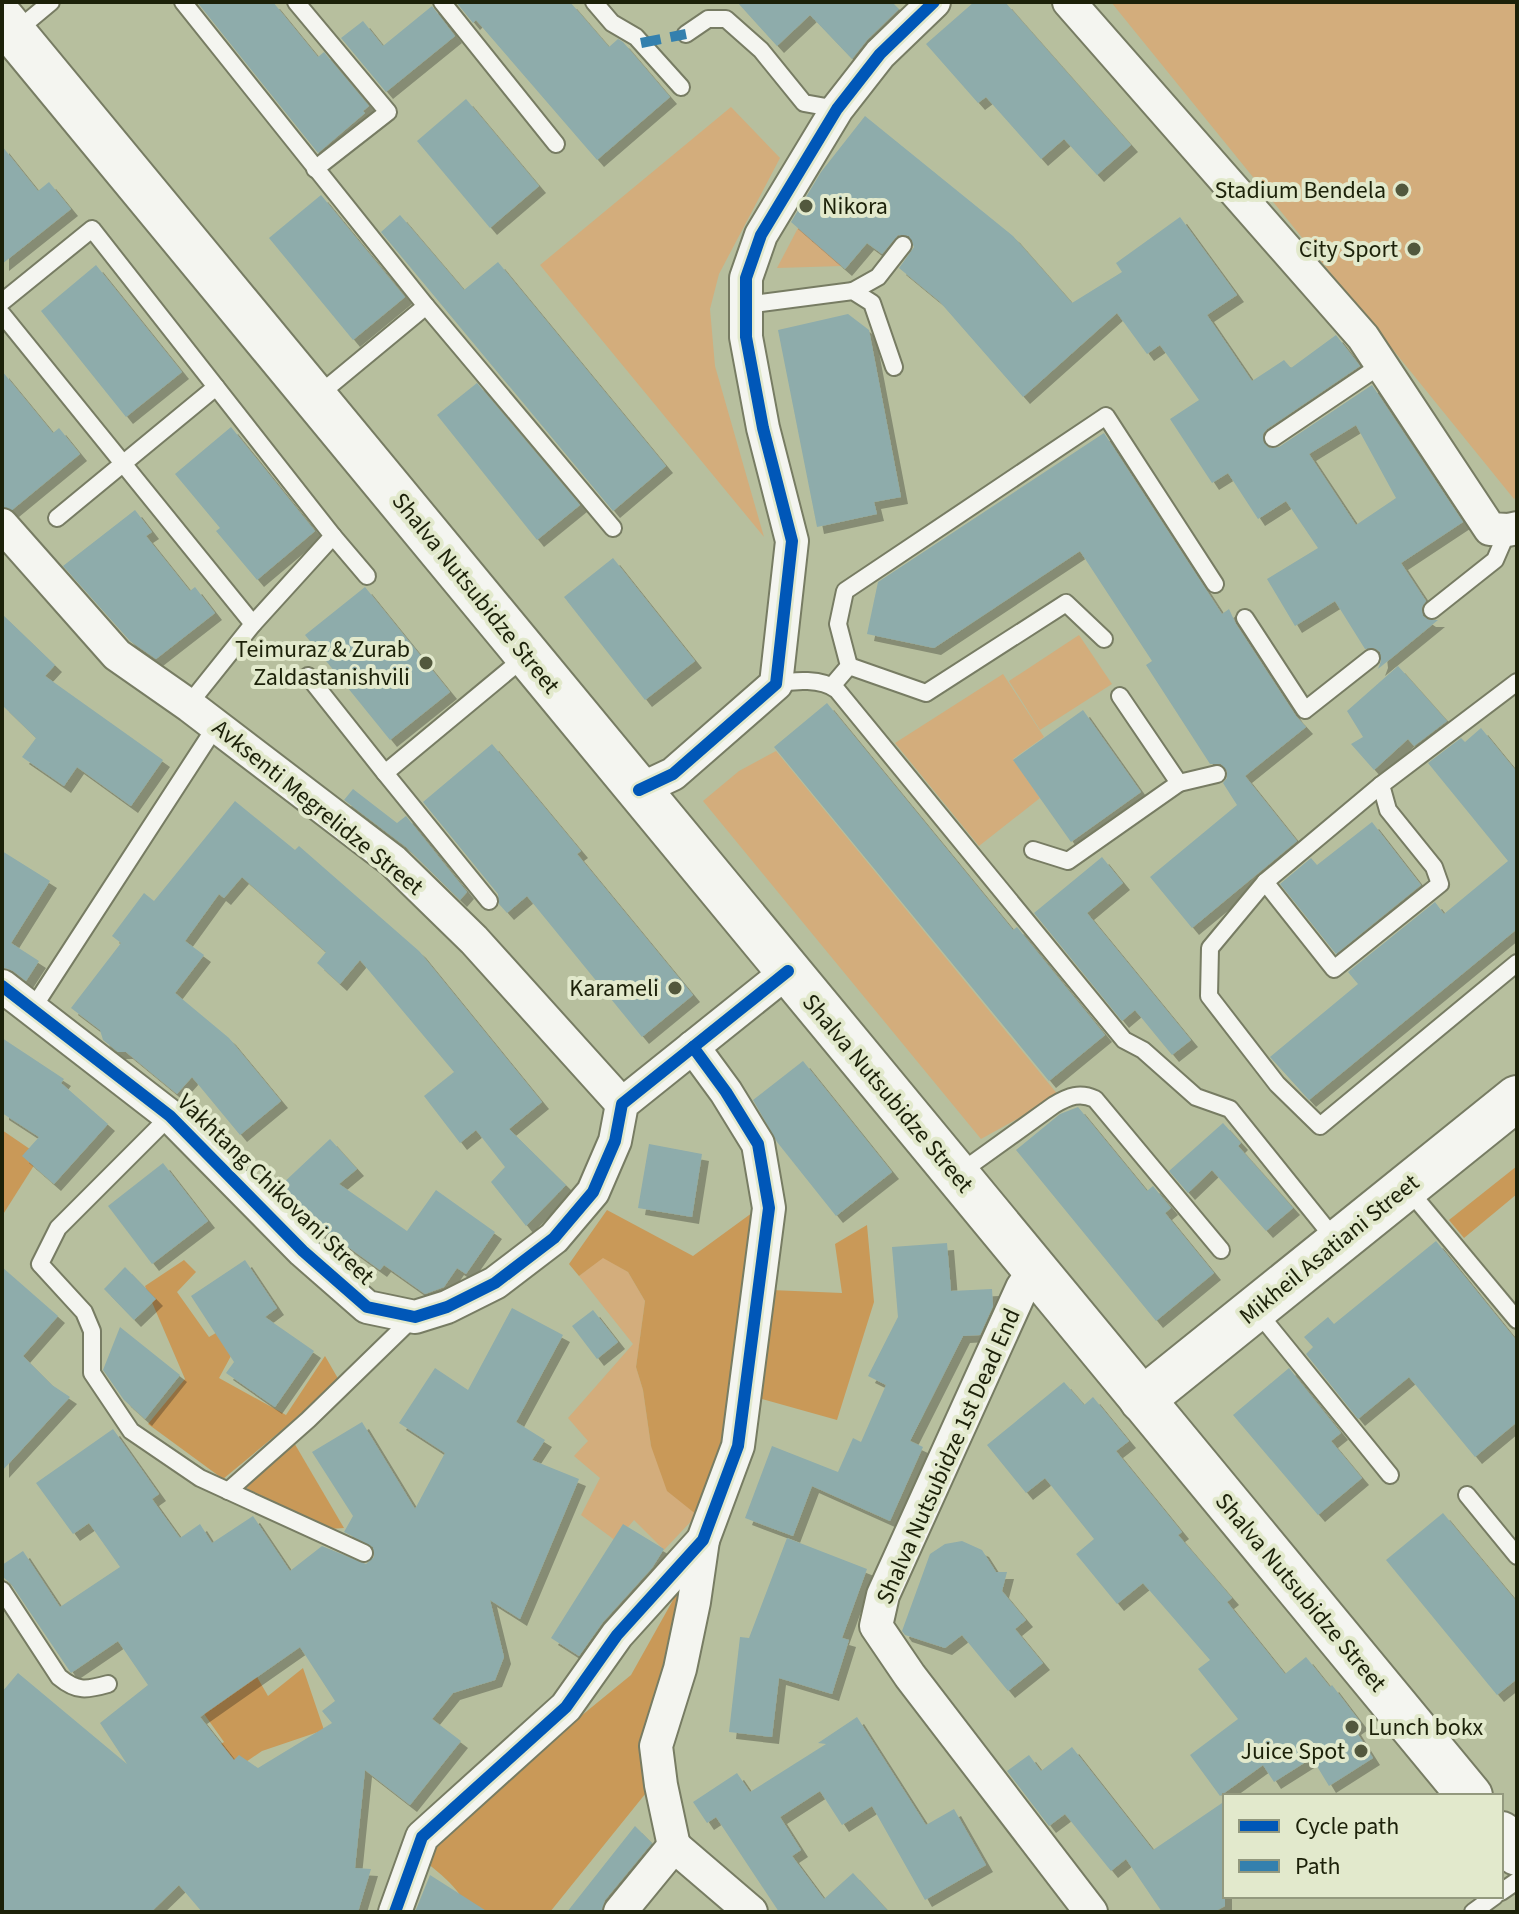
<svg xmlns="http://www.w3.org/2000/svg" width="1519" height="1914" viewBox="0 0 1519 1914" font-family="'Source Sans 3',sans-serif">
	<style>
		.green { fill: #d3ad7c }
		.forest { fill: #c99958 }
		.building { fill: #8eacab; fill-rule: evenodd; filter: url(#shadow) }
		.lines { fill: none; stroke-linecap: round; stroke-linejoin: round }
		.lane-casing { stroke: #777c63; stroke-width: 20 }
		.street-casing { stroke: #777c63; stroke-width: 36 }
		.secondary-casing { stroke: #777c63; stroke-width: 48 }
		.lane { stroke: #f4f5f0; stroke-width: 16 }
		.street { stroke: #f4f5f0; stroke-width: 32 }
		.secondary { stroke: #f4f5f0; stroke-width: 44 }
		.quiet { stroke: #3480ae; stroke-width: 10; stroke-dasharray: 20 10; stroke-linecap: butt }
		.cycleway-casing { stroke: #e2e9cc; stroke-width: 17 }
		.cycleway { stroke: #0057b8; stroke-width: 12 }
		.poi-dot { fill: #52583d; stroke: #e2e9cc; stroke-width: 3 }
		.labels { text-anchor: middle; stroke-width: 8; stroke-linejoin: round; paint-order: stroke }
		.poi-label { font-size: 24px; fill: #1c2109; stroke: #e2e9cc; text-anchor: end }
		.street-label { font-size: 24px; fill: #1c2109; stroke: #e2e9cc }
	</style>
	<defs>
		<filter id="shadow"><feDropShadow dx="7" dy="7" stdDeviation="0" flood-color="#0004"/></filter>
	</defs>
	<rect width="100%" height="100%" fill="#b7bf9e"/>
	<g class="green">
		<path d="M1111,2H1517V496L1514,499Z"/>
		<path d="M731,107L780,158L719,274L710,309L715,366L764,537L540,265Z"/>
		<path d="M798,228L842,266L777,268Z"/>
		<path d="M1079,635L1112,684L1040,730L1009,681Z"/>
		<path d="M1003,674L1044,737L1013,759L1040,798L979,846L895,743Z"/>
		<path d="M776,751L1059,1096L981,1139L703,801L739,771Z"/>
		<path d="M603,1257L628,1272L645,1301L636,1367L643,1390L651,1446L697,1515L664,1550L634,1520L616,1541L581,1515L600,1478L574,1456L588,1441L568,1418L633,1344L579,1276Z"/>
	</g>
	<g class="forest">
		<path d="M2,1130L40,1156L2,1216Z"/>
		<path d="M1517,1166V1194L1464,1238L1449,1220Z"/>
		<path d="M607,1210L693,1256L756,1210L728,1450L697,1515L667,1491L651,1446L643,1390L636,1367L645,1301L628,1272L603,1258L579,1276L569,1264Z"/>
		<path d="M867,1225L874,1302L837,1420L755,1397L771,1290L842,1293L835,1244Z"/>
		<path d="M184,1260L196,1272L177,1292L209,1337L233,1323L244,1332L219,1378L286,1415L325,1356L340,1382L223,1479L148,1424L185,1379L145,1286Z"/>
		<path d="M293,1441L344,1528L329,1529L246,1488Z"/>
		<path d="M696,1559L650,1788L550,1912H468C463,1888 432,1868 414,1852L442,1842L570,1725L631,1675Z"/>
		<path d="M303,1668L324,1730L262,1751L208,1788L190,1762L224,1742L202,1711L257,1677L268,1696Z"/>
	</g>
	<g class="building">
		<path d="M197,2H273L318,57L324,52L369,106L363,111L365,113L318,153Z"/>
		<path d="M456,2H570L609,47L618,39L623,42L670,97L597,160L476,20L473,23Z"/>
		<path d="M737,2H892L899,9L867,40L852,59L810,15L777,46Z"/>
		<path d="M974,2H1005L1131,145L1097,175L1064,139L1041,159L986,97L978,103L926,44Z"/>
		<path d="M432,6L455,36L386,92L341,38L363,21L383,46Z"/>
		<path d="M466,99L539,186L490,228L417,141Z"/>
		<path d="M865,116L1013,236L1072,303L1122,272L1116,263L1180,217L1237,295L1207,315L1252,381L1284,360L1291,368L1336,335L1360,366L1267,429L1263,434L1264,443L1269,448L1279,447L1372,385L1463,522L1401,563L1426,601L1422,607L1423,616L1429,620H1438L1378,669L1381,661L1380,652L1374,648L1365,649L1335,601L1295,626L1267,579L1318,548L1286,501L1258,519L1228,473L1212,483L1170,419L1199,400L1160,345L1147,354L1117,313L1023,397L939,301L899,268L914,247L909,236L898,235L882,254L867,243L845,269L791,222L821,172ZM1356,425L1396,498L1356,525L1309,454Z"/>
		<path d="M2,146L38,191L49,182L71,209L2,264Z"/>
		<path d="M321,195L405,297L353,340L269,238Z"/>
		<path d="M400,215L464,290L498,262L666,466L613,511L381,232Z"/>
		<path d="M96,265L182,372L126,417L41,311Z"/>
		<path d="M848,314L869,330L901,497L874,502L877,514L817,527L778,330Z"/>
		<path d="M2,371L53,433L59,428L80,454L12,510L2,507Z"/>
		<path d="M477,383L580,505L537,540L437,415Z"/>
		<path d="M231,427L315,531L257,580L216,531L220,528L175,474Z"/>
		<path d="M1104,433L1222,614L1229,609L1236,624L1296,716L1306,727L1245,776L1297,841L1192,928L1150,877L1237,805L1223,783L1227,778V771L1221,764H1210L1146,665L1152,661L1080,551L934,648L867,634L878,582Z"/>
		<path d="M135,510L152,532L146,536L190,591L195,587L215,613L156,659L130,641L63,566Z"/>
		<path d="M613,558L695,661L645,700L564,597Z"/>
		<path d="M365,587L450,692L390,740L305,635Z"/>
		<path d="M2,614L55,665L45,676L163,760L131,806L77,767L64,786L22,757L36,738L2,705Z"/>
		<path d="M1398,666L1447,721L1414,746L1408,739L1374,770L1351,744L1363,737L1347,711Z"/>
		<path d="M827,703L1013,930L1017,927L1105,1035L1049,1081L774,747Z"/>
		<path d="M1083,710L1141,792L1071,842L1013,760Z"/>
		<path d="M1481,728L1517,772V929L1309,1100L1270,1057L1358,984L1348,972L1435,902L1444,914L1508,861L1428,763L1461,738L1465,742Z"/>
		<path d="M492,744L581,851L577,854L693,995L642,1037L527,896L507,913L499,904L498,894L423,802Z"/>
		<path d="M353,789L397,823L406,816L467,892L460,900L406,847L344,800Z"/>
		<path d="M235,801L295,850L299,846L419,951L542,1102L509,1129L566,1185L526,1226L491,1182L505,1167L476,1130L460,1143L424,1096L454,1072L360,960L340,984L317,963L326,952L242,877L224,898L219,894L185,941L204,955L175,993L229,1038L281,1101L240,1135L192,1077L177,1094L126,1052H118L103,1040L100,1030L71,1008L121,943L112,936L144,893L154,901Z"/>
		<path d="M1372,822L1421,885L1336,954L1280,884L1311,858L1317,865Z"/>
		<path d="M2,851L50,881L11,943L39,961L26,981L13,971L2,967Z"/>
		<path d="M1102,857L1123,883L1087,913L1191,1040L1172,1055L1135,1010L1122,1021L1034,913Z"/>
		<path d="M2,1038L64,1079L61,1083L108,1124L54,1184L22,1156L39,1137L2,1113Z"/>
		<path d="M803,1061L892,1172L836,1216L777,1142L753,1100Z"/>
		<path d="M1078,1107L1147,1191L1153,1186L1171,1208L1165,1213L1214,1273L1156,1321L1016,1150L1060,1114Z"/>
		<path d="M1223,1123L1241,1143L1238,1146L1293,1208L1266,1231L1212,1170L1188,1193L1169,1171Z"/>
		<path d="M330,1139L357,1169L339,1184L407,1231L436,1190L495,1232L466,1274L457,1268L444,1287L425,1294L384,1265L380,1270L326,1231L321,1235L280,1186Z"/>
		<path d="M649,1144L702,1154L692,1217L638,1208Z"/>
		<path d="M163,1163L208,1221L152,1264L108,1206Z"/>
		<path d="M1436,1241L1517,1341V1422L1475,1457L1409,1377L1358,1419L1306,1354L1313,1347L1304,1337L1328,1317L1334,1324Z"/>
		<path d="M947,1243L951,1291L992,1289L993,1306L980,1335L963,1336L910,1441L923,1447L890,1521L812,1486L793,1536L745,1518L772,1446L838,1472L853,1438L861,1442L886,1385L868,1376L898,1317L892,1247Z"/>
		<path d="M245,1260L277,1308L265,1317L314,1351L275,1407L226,1373L234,1362L191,1296Z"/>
		<path d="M2,1267L58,1316L23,1356L52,1385L70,1397L2,1471Z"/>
		<path d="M125,1267L156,1299L134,1320L104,1289Z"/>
		<path d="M512,1308L563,1335L516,1422L545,1440L532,1460L579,1479L520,1619L490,1600L504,1657L495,1680L453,1693L432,1719L461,1741L410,1805L365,1770L355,1868L371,1869L358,1912H202L179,1885L151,1912H2V1692L18,1673L127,1764L100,1723L148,1685L118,1641L71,1673L11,1584L2,1576V1565L23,1551L60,1607L120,1567L89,1523L73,1534L36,1483L113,1429L159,1494L152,1499L180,1538L200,1524L212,1543L253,1516L290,1571L322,1546L366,1564L374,1557L373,1547L344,1532L353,1516L312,1452L362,1422L415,1509L445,1453L399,1423L435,1368L468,1390ZM300,1647L335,1701L322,1711L332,1723L258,1768L239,1755L234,1760L200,1717Z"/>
		<path d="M593,1310L618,1342L597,1359L572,1326Z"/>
		<path d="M120,1327L180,1375L145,1419L124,1400L103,1370Z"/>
		<path d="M1289,1368L1341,1433L1331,1441L1362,1478L1318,1515L1233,1415Z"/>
		<path d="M1064,1382L1084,1405L1093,1397L1129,1441L1116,1451L1182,1532L1178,1535L1232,1598L1227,1602L1285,1674L1306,1657L1330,1687L1332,1685L1361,1723L1354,1728L1373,1758L1329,1786L1312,1758L1274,1782L1263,1765L1220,1796L1190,1755L1238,1719L1198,1669L1210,1660L1143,1583L1117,1604L1076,1554L1094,1539L1045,1478L1026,1493L987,1445Z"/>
		<path d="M1443,1513L1517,1602V1679L1497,1695L1386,1560Z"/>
		<path d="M623,1524L664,1549L652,1568L603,1622L579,1656L551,1638Z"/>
		<path d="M787,1538L867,1569L842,1638L849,1640L832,1694L779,1678L772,1737L729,1732L740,1637L749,1638Z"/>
		<path d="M962,1541L982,1550L996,1572H1007L1002,1591L1026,1620L1015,1629L1043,1663L1008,1691L962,1635L945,1648L905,1635L902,1631L930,1554L945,1544Z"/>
		<path d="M857,1717L926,1825L954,1809L986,1865L925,1900L872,1806L842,1825L820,1791L780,1817L801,1850L792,1856L824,1899L853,1873L889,1912H779L716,1817L707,1823L693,1802L737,1773L750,1792L826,1744L818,1743Z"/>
		<path d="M1072,1747L1153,1850L1225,1801V1906L1214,1912H1162L1126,1859L1111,1871L1065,1814L1049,1826L1007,1771L1029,1755L1041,1771Z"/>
		<path d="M635,1826L652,1843L605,1900L601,1912H567Z"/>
		<path d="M430,1875L488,1912H415Z"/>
	</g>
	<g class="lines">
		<defs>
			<g id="lane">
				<path d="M183,2L426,306L613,528"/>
				<path d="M296,2L388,112L315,169"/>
				<path d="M442,2L556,144"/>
				<path d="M594,2L612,23L636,37L681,87"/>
				<path d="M15,32L51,2"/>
				<path d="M686,34L708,19H726L761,50L804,103L837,109"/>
				<path d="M853,291L878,277L903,245"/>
				<path d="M2,302L92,229L333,536L253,624L197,694L190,706"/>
				<path d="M746,305L853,291L872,303L894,367"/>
				<path d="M2,314L253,624"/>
				<path d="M316,397L426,306"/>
				<path d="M1273,438L1381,365"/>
				<path d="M57,518L216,387"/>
				<path d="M333,536L367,576"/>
				<path d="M1432,610L1495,560L1508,530"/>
				<path d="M1245,618L1305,710L1371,658"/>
				<path d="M849,666L926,693L1066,603L1104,639"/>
				<path d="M308,676L385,773"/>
				<path d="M1517,682L1381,785L1388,810L1434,867L1440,884L1334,969L1265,882L1210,948L1209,996L1277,1084L1320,1126L1517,963"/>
				<path d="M776,684C794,680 822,678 837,690L1124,1040L1143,1050L1196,1097L1230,1109L1337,1242"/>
				<path d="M832,686L849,666L838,624L845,591L1106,416L1215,584"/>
				<path d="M1179,783L1217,774"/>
				<path d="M1033,850L1068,861L1179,783L1120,696"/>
				<path d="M1265,882L1381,785"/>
				<path d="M489,901L385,773L526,656"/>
				<path d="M33,1008L216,726"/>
				<path d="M170,1116L58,1228L40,1264L84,1312L92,1331V1373L131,1431L200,1478L364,1553"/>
				<path d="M958,1174L1054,1105C1069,1096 1080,1092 1095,1099L1221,1250"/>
				<path d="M1407,1188L1517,1320"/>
				<path d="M1256,1310L1390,1475"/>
				<path d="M228,1491L308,1420L414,1317"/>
				<path d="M1467,1495L1517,1556"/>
				<path d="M2,1590L59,1677C77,1692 87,1690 108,1684"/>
				<path d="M1501,1892L1517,1881"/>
				<path d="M1473,1912L1495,1896"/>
			</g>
			<g id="street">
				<path d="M1069,2L1363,337L1490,529L1508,530L1517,528"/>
				<path d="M2,525L117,655L190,706L393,861L474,940L622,1104"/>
				<path d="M639,790L673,774L776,684L792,541L763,428L746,337V278L761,235L837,109L880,54L934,2"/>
				<path d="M2,986L170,1116L303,1251L367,1307L415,1317L447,1307L495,1283L554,1238L593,1192L615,1141L622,1104L788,971"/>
				<path d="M1035,1269L1022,1288L883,1595L876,1626L910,1676L1091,1912"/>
				<path d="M674,1846L661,1785L656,1746L680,1669L694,1602L703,1540"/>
				<path d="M674,1846L751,1912"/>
				<path d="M395,1912L422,1837L566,1707L617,1635L703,1540L738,1446L769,1208L758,1144L726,1092L693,1047"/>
				<path d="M620,1912L674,1846"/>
			</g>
			<g id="secondary">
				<path d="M2,19L1470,1796"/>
				<path d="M1142,1400L1517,1098"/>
				<path d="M1501,1834L1517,1853"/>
			</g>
		</defs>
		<use href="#lane" class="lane-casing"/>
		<use href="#street" class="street-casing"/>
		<use href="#secondary" class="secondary-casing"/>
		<use href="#lane" class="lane"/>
		<use href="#street" class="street"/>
		<use href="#secondary" class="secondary"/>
		<path class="quiet" d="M641,43L686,34"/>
		<defs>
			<g id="cycleway">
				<path d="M639,790L673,774L776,684L792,541L763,428L746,337V278L761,235L837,109L880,54L934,2"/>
				<path d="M2,986L170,1116L303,1251L367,1307L415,1317L447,1307L495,1283L554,1238L593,1192L615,1141L622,1104L788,971"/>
				<path d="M395,1912L422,1837L566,1707L617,1635L703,1540L738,1446L769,1208L758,1144L726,1092L693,1047"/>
			</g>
		</defs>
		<use href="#cycleway" class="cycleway-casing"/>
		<use href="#cycleway" class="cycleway"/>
	</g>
	<g class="poi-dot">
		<circle cx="1402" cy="190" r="8"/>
		<circle cx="806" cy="206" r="8"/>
		<circle cx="1414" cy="249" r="8"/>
		<circle cx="426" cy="663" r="8"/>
		<circle cx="675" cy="988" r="8"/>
		<circle cx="1352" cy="1727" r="8"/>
		<circle cx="1361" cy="1751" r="8"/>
	</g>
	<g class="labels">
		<g class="poi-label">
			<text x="1386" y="198">Stadium Bendela</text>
			<text x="822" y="214" text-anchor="start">Nikora</text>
			<text x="1398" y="257">City Sport</text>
			<text x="410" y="657">Teimuraz &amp; Zurab<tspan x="410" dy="28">Zaldastanishvili</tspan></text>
			<text x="659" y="996">Karameli</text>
			<text x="1368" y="1735" text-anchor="start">Lunch bokx</text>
			<text x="1345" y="1759">Juice Spot</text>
		</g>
		<g class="street-label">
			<text transform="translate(476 593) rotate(51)" y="8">Shalva Nutsubidze Street</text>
			<text transform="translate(318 807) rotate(39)" y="8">Avksenti Megrelidze Street</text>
			<text transform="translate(888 1093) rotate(50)" y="8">Shalva Nutsubidze Street</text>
			<text transform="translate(276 1189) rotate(44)" y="8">Vakhtang Chikovani Street</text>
			<text transform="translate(1329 1249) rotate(-39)" y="8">Mikheil Asatiani Street</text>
			<text transform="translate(948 1456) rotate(-66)" y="8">Shalva Nutsubidze 1st Dead End</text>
			<text transform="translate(1301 1592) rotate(50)" y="8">Shalva Nutsubidze Street</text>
		</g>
	</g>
	<rect width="1519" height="1914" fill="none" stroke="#1c2109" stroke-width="8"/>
	<rect x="1223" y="1794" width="280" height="104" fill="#e2e9cc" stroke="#93997e" stroke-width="2"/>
	<rect x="1239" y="1820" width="40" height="12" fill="#0057b8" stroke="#93997e" stroke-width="2"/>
	<text x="1295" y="1834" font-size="24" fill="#1c2109">Cycle path</text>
	<rect x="1239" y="1860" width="40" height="12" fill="#3480ae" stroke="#93997e" stroke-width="2"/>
	<text x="1295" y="1874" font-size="24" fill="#1c2109">Path</text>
</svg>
